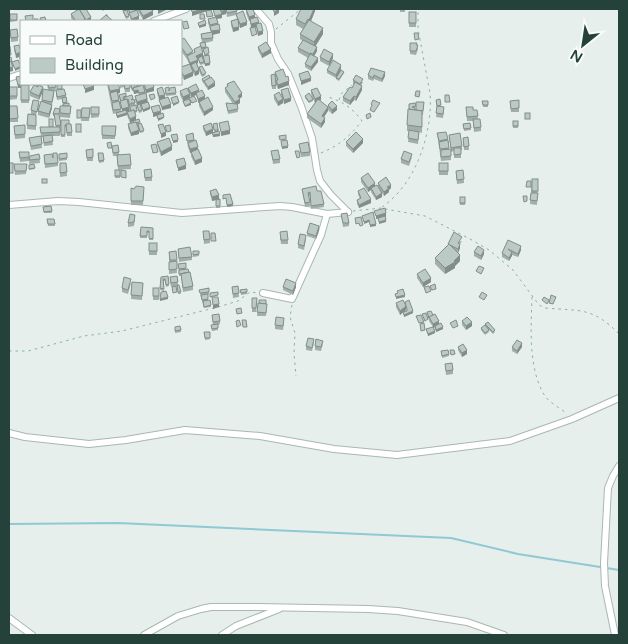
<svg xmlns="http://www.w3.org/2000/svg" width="628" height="644" viewBox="0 0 628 644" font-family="'Varela Round',sans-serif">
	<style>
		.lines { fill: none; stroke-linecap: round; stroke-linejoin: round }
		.stream { stroke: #8ec9d4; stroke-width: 2 }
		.minor-casing { stroke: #a8b8b2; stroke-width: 8 }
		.path { stroke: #86b3a5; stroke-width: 1; stroke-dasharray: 2.5 4; stroke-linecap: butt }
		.minor { stroke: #fff; stroke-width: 6 }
		.wall { fill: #a1aea9 }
		.shaded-wall { fill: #838d89 }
		.building { fill: #bbcac4; stroke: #838d89 }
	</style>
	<rect width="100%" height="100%" fill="#e6efeb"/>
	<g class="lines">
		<path class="stream" d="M9,524L118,523L451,538L518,554L619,570"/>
		<defs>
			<g id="minor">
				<path d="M256,9L269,24L271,32V43L278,59L288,74L301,106L312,138L317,170L320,181L331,195L348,212"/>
				<path d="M154,21L186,9"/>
				<path d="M9,78L21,74"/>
				<path d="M9,205L58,201L79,202L182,213L280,206L292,207L327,214L348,212"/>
				<path d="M263,293L292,299L321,235L327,214"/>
				<path d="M9,433L25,437L89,444L126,440L185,430L260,436L334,449L397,455L510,441L572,419L619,398"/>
				<path d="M9,618L32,635"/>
				<path d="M144,635L178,616L201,609L211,607H258L368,609L398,611L467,622L504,635"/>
				<path d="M222,635L236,626L279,609"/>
				<path d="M615,635L605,586L604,563L608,488L613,476L619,466"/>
			</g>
		</defs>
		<use href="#minor" class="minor-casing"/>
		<g class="path">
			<path d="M102,9L112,21"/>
			<path d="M276,29L301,9"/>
			<path d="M339,100L341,94L352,85"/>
			<path d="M321,153C340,145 349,137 362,121C353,109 344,102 328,97"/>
			<path d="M382,207C416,184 433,133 430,93L418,29V9"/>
			<path d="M385,209L425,216L470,239L489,250L513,270L539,305L545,308C580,311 593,307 619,334"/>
			<path d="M353,211L381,208"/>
			<path d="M532,297C531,327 528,370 545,396C550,403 560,408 566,413"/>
			<path d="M292,305L290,317L295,333L294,353L296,376"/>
			<path d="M218,307L238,301L250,292L258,293"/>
			<path d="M9,351H28L84,336L122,331L214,308"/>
		</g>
		<use href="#minor" class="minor"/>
	</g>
	<g class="wall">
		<path d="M78,9H86L91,21H73L71,18V14L78,10Z"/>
		<path d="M122,9H134L139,19L135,21H131L128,10H127L129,18L126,19Z"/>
		<path d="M138,9H152L153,15L143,20L138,11Z"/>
		<path d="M213,9H220L222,18L217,19L220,33L213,35V41L205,43L206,48L209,55L210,65L205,66L203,58V56H205L203,49H202V57L204,64L200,65L198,59H197L198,63L197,64L199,68L206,75L202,77L199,71V74L195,76L193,73V76L184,80L181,75V67L189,64L187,59L181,51V40L193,53H194V49L200,47L202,43L201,34L211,32L208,23V19L215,17Z"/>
		<path d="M220,9H237V14L247,25L240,28L239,24V30L233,32L231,25V21L237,19L236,15L227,17L226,9V14L222,15Z"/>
		<path d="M246,9L255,17L259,23L263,34L258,36L256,27L251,28L250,21H249L246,13Z"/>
		<path d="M315,9V11L311,21L323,34L315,47L317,51L314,56L318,62L311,71L305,67V64L308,58L298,52V48L303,41L300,39V34L303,29L296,25V19Z"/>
		<rect x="400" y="9" width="5" height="3"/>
		<rect x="409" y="12" width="7" height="15"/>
		<path d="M10,14H17V21L10,22Z"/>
		<path d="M10,30L18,37V41L11,42Z"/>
		<path d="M410,43L416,45L418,49L416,55L410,54Z"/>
		<path d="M14,46L21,51V65L19,57L16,58L14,50Z"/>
		<path d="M258,47L271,53L262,58L258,50Z"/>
		<path d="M320,57L333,58L329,66L320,61Z"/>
		<path d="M341,69V70L344,73L339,81L336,79V78L340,71L336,78L327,73V70Z"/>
		<path d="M275,72L289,85L278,89L276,85V89H272L271,75L276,82L277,80L275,76Z"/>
		<path d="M368,75L385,76L382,82L374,79L373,81L368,79Z"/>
		<path d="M16,77L29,85V103H21V88H18Z"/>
		<path d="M202,79L215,86L208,90L202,81Z"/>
		<path d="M353,80L363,82L361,86L362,90L356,101L354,100L350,105L343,101V97L352,88L354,84H353Z"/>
		<path d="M34,84H38V86V84H42V85L40,86L43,91L48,90L47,84H55L56,91H54V95L52,105V108L49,118L38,115V111L42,101L43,91L39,100L30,96V92L34,85Z"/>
		<path d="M107,84H118L120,93H118L121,111H122L119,95L126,96L133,99L135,103V105H131V106L137,111V112L135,113L136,120L140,123L144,132L140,133L138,127L139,134L131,136L128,128V124L133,123V122L130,123L127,115L117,118L116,113L113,114Z"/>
		<path d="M120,84H130V92H125L124,87L120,88Z"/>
		<path d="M130,84L135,87H136V84H153L154,91L146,93L150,109L143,112L141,104L140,105L142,112L139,113L135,100V96L139,95L138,93L134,94L133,91H132Z"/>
		<path d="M227,84L242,97L239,98L240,103L237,105L238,112L228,114L226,103L233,104L225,92V88L227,87Z"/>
		<path d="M57,85L62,89L66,95L67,103L69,106H71L70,118L60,117V106H63L62,99L57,100L56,94V90H57Z"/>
		<path d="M9,87H17V99L9,100Z"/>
		<path d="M175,87L176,95L166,96L165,88L169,91Z"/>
		<path d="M188,88L199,91L205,98L213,110L204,116L199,106V103L196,95L191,97L190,95L183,101L180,95V91H188Z"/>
		<path d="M157,89L165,98L171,108L162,110L157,93Z"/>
		<path d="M281,90L291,101L284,104L283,100V103L278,106L274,99V95L282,98L281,94Z"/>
		<path d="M311,90L321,100L320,101L328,107V105L337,110L332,114L328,110L324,117L325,122L321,128L307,118V114L315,103L313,99V101L309,103L305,98V96L313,99L311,94Z"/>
		<path d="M436,100L444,111L443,118L436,117L437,107Z"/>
		<path d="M519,100V112H511L510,101Z"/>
		<path d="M482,101H488V107H483Z"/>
		<path d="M424,102L423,115H422V133L419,132L418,144L408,142L409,131H407V125L415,103V110H416Z"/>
		<path d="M39,105L36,115V130L27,129L28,114H31V110Z"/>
		<path d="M9,106L18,118V122H9Z"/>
		<path d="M91,107H99V117L91,118Z"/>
		<path d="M466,107L473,110H477L478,119L481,127V131L474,132L473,121H467Z"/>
		<path d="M82,108H90L89,121H81Z"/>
		<path d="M60,111L59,115L61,125L60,136H52L53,145L44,146L43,137H41L42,148L31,150L29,138L41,136L40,127H56L54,116H53V114Z"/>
		<path d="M61,120L69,124L72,132V136H67L66,127H65V137H61Z"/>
		<rect x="513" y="121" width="5" height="7"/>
		<path d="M217,123L220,136L213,137L212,133L206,136L203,129V126L213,132H214L213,124Z"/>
		<path d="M470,123L471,130L464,131L463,124Z"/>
		<path d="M25,125V138L15,139L14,126Z"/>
		<path d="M102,126H116L115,139H102Z"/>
		<path d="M437,133L448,139L449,149H451V160L441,161Z"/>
		<path d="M186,135L194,141L202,162L195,165L191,156V153H190L188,147Z"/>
		<path d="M449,135L462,146V150H461V158H454V151L451,152Z"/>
		<path d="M468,137L469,150H464L463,138Z"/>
		<path d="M157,142L172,150L161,156L157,145Z"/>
		<path d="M346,142L363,143L353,153L346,146Z"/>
		<path d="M299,144L310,152V156L301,157Z"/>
		<path d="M112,146L119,152V155L130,154L131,169L118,170L117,156H113Z"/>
		<path d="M86,150L93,157V161H87Z"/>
		<path d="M271,151L280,159V163L273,164Z"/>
		<path d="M19,152H29V161L20,162Z"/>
		<path d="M67,153V160L59,161V154Z"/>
		<path d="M98,153L104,160V162L99,163Z"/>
		<path d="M39,154L40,163L29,164L30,156Z"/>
		<path d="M44,155L53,156L58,163V166L45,168Z"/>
		<path d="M412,157L409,166L401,163V159Z"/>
		<path d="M60,163H66L67,176L60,177Z"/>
		<rect x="439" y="163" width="9" height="12"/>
		<path d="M14,164H27L26,174L15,175Z"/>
		<path d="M34,164L35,169L29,170V165Z"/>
		<rect x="115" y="170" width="5" height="8"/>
		<path d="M144,170L152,177V181H145Z"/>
		<path d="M463,170L464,183L457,184L456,174Z"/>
		<path d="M361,178L375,186H378V183L391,188L389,190V192L384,196L382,193V197L376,200L371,192V190L368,192L361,182Z"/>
		<path d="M532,179H538L537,205L530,204Z"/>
		<path d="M144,187L143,205H131V188L134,189Z"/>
		<path d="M302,189L317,191L324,204V207L311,209L310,196H309L310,206L305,207Z"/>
		<path d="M210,191L219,199L216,200L220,199V208H216V200L212,201L210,194Z"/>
		<path d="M358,191L371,203L359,208L357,204V200L360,199L358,194Z"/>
		<rect x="460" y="197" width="5" height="8"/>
		<path d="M51,206L52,213H44L43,207Z"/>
		<path d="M341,214L349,223V226L343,227Z"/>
		<path d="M47,219H54L55,226H48Z"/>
		<path d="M135,219L134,226L128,227V223Z"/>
		<path d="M141,227L153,228V240H149V233H147V238H140Z"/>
		<path d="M319,230L316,239L307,236V233Z"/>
		<path d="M203,231L210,239V243L204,244Z"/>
		<path d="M280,236L288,240V244H281Z"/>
		<path d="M306,239L304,250L298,248V244Z"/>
		<path d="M508,240L521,250L518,257L512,255L509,261L502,257V253Z"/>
		<path d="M462,241L460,244V248L458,253L460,261L455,266V268L445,274L435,264V258L448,245V244Z"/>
		<rect x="149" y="243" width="8" height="12"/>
		<path d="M178,249L192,257V260L179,262Z"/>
		<path d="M176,251L177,273L169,274V252Z"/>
		<path d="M193,251H199V256L193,257Z"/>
		<path d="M474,252L484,254L481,260L474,256Z"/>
		<path d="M186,263V269L189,272L193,286V290L183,292L181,276H179L178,264Z"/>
		<path d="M417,274L431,282L423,287L417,278Z"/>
		<path d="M168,276L169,286L166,287L165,281H164V291L160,290L161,277Z"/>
		<path d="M177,276L178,285L181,294H178L177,286L171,287L170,281V277Z"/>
		<path d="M132,282L143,283L142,300L131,299Z"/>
		<path d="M131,283L128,294L122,292V288Z"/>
		<path d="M238,286L239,297L233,298L232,287Z"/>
		<path d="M283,287H296L293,295L283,290Z"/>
		<rect x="153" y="288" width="6" height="12"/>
		<path d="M209,288V294H208V300L211,305V307L204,308L199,290Z"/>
		<path d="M247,289V294L241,295L240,290Z"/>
		<path d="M252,298H257L256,312H252Z"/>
		<path d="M405,302L413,313L404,317L403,312L400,315L396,307V303L406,310L403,312L407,311Z"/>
		<path d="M258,303L267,304L266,316H257Z"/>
		<path d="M427,312L433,315L443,329L436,332L435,327L434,328L435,333L428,336L426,329L433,327L429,321Z"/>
		<path d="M212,315L220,321V324L218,325V330L212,331L211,327L213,325Z"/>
		<path d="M462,321L472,326L466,330L462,325Z"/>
		<path d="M284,322L283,330L275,329V325Z"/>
		<path d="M485,324L495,332L493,334L487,328L489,332L485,335L481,330V328L485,326Z"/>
		<path d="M180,326L181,332L175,333V329Z"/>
		<path d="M204,332H210V339L205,340Z"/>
		<path d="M314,342L312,351L306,350V346Z"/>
		<path d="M323,344L321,351L315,350V346Z"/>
		<path d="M458,347L467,354L462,357L458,350Z"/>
		<path d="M512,347H522L517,354L512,351Z"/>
		<path d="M441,351L449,354V356L442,358Z"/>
		<path d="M445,364L453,370V374L446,375Z"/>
	</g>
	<g class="shaded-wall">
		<path d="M158,9H168L158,14Z"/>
		<path d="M203,9H211V10L192,16V12Z"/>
		<path d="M279,9V13L274,16V12Z"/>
		<path d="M314,9H315V11L309,26V20Z"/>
		<path d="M226,10V14L222,15V11Z"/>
		<path d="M153,11V15L143,20V16Z"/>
		<path d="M222,14V18L215,19V16Z"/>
		<path d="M255,15V19H250L249,21V17Z"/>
		<path d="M139,16V19L135,21H132V19Z"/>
		<path d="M91,17V21H86V20Z"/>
		<path d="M247,22V25L240,28V24Z"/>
		<path d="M259,22V25L256,24V27L251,28V24Z"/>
		<path d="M206,24V26L199,28V26Z"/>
		<path d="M239,27V30L233,32V28Z"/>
		<path d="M323,28V34L314,48V42Z"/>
		<path d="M220,30V33L211,35V31Z"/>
		<path d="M263,31V34L258,36V32Z"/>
		<path d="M317,47V51L313,58V54Z"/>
		<path d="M271,49V53L262,58V54Z"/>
		<path d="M21,52V56L19,54V57L16,58V54Z"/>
		<path d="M203,53V57L196,60V56Z"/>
		<path d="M333,54V58L329,66V62Z"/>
		<path d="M318,58V62L311,71V67Z"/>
		<path d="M198,60V63L192,66L191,65V66L190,67V63Z"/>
		<path d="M210,63V65L205,66V64Z"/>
		<path d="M341,65V69L336,78V75Z"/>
		<path d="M21,66V68L15,71V69Z"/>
		<path d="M13,67V71L9,72V68Z"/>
		<path d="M199,70V74L195,76V72Z"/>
		<path d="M193,72V76L184,80V76Z"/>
		<path d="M385,72V76L382,82V79Z"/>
		<path d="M311,78V81L301,85V81Z"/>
		<path d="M289,81V85L278,89V85Z"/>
		<path d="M215,82V86L208,90V87Z"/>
		<path d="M22,84H28V86L18,88V85Z"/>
		<path d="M94,86V90L85,93V89Z"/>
		<path d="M362,86V90L356,101V97Z"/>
		<path d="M43,87V91L39,100V96Z"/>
		<path d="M154,87V91L146,93V90Z"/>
		<path d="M120,89V93L110,95V91Z"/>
		<path d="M138,90V93L134,94V91Z"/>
		<path d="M199,90V94L196,93V95L191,97V93Z"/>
		<path d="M242,93V97L238,99V96Z"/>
		<path d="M190,94V98L183,101V97Z"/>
		<path d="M165,95V99L159,100V96Z"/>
		<path d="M205,96V100L198,103V99Z"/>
		<path d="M321,96V100L315,103V99Z"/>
		<path d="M354,96V100L350,105V101Z"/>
		<path d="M291,98V101L284,104V100Z"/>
		<path d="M147,99V102L137,106V102Z"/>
		<path d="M240,99V103L235,106V102Z"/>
		<path d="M283,99V103L278,106V102Z"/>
		<path d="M179,102V103L173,106V104Z"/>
		<path d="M191,103V105L185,107V106Z"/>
		<path d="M171,104V108L162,110V107Z"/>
		<path d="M52,105V108L49,118V114Z"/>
		<path d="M337,106V110L332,114V110Z"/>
		<path d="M129,107V111L122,112V109Z"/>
		<path d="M150,107V109L143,112V110Z"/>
		<path d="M213,107V110L204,116V112Z"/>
		<path d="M328,107V111L322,120V116Z"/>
		<path d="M161,111V115L153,117V113Z"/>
		<path d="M127,113V115L117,118V116Z"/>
		<path d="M136,116V120L130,123V119Z"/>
		<path d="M164,117V118L158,121V119Z"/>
		<path d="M325,118V122L321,128V124Z"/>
		<path d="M213,129V133L206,136V132Z"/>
		<path d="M139,130V134L131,136V133Z"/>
		<path d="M230,130V134L221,136V132Z"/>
		<path d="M166,132V136L161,138V134Z"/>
		<path d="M220,134V136L213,137V135Z"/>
		<path d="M363,139V143L353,153V149Z"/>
		<path d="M178,140V142L173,143V141Z"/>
		<path d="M172,146V150L161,156V152Z"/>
		<path d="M288,146V148L282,149V147Z"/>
		<path d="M198,147V150L190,153V149Z"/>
		<path d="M202,158V162L195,165V161Z"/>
		<path d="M186,165V169L178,171V168Z"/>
		<path d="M375,183V187L371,188V190L368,192V188Z"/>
		<path d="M391,185V188L389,190V192L384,196V192L387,187Z"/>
		<path d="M382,193V197L376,200V197Z"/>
		<path d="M219,195V199L212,201V197Z"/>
		<path d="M371,199V203L359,208V205Z"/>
		<path d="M233,204V206L227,207V205Z"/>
		<path d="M386,213V217L376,219V216Z"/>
		<path d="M369,220V222L364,224V222Z"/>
		<path d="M386,220V222L379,224V222Z"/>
		<path d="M376,224V226L370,227V225Z"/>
		<path d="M319,226V230L316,239V236Z"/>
		<path d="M460,244V248L458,253V249Z"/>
		<path d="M521,246V250L518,257V254Z"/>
		<path d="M484,250V254L481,260V256Z"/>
		<path d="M512,252V256L509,261V258Z"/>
		<path d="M460,255V261L455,266V268L445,274V268Z"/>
		<path d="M431,278V282L423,287V283Z"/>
		<path d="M296,283V287L293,295V291Z"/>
		<path d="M405,295V297L396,299V297Z"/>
		<path d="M168,297V299L160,301V299Z"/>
		<path d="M219,304V307L213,309V305Z"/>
		<path d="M406,306V310L400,315V311Z"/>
		<path d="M413,311V313L404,317V315Z"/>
		<path d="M439,321V325L433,328V324Z"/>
		<path d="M472,322V326L466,330V326Z"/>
		<path d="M443,327V329L436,332V330Z"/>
		<path d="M435,331V333L428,336V334Z"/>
		<path d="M522,343V347L517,354V351Z"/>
		<path d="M467,350V354L462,357V353Z"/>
	</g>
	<g class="building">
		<path d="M79,9H86L91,17L86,20Z"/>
		<path d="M79,9L85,19L82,21H76L71,14Z"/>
		<path d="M128,9H134L135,11L130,13Z"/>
		<path d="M139,9H152L153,11L143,16Z"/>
		<path d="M191,9H203L192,12Z"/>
		<path d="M213,9H220L222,14L215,16Z"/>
		<path d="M226,9H237V11L227,13Z"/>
		<path d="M246,9H253L255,15L249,17Z"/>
		<path d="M273,9H279L274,12Z"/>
		<path d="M301,9H314L309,20L308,19L305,24L296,19Z"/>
		<path d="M127,10L129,16L126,17L123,11Z"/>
		<path d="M137,10L139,16L132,19L129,13Z"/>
		<path d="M211,10L213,16L207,17L206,11Z"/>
		<path d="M243,11L247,22L240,24L236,14Z"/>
		<rect x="409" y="12" width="7" height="11"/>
		<rect x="10" y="14" width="7" height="6"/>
		<path d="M200,14H204L205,19H200Z"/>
		<path d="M33,15V21H26L25,16Z"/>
		<path d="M106,15L113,21H99Z"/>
		<path d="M45,17L46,21H41L40,18Z"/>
		<path d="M216,17L218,23L210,25L208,19Z"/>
		<path d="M257,17L259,22L251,24L250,19Z"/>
		<path d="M34,19H38V21H35Z"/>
		<path d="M238,19L239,27L233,28L231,21Z"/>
		<path d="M205,20L206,24L199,26L198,23Z"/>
		<path d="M309,20L323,28L314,42L300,34Z"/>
		<path d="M187,21L189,28L184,29L182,22Z"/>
		<path d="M261,23L263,31L258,32L256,24Z"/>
		<path d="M219,24L220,30L211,31L210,26Z"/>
		<path d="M255,27L257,34L252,36L250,28Z"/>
		<path d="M17,29L18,37L11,38L10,30Z"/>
		<path d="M212,32L213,38L202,39L201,34Z"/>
		<path d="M414,33H418L419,39L415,40Z"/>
		<path d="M184,38L193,51L187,55L181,47V40Z"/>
		<path d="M303,40L317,47L313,54L310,53V54L298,48Z"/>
		<path d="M205,42L206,47L201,48L200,43Z"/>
		<path d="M266,42L271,49L262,54L258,47Z"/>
		<path d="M410,43H417L416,45H418L416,51H410Z"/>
		<path d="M19,45L21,52L16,54L14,46Z"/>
		<path d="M9,46H10L11,55H9Z"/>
		<path d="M201,46L203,53L196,56L198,60L190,63L187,56L195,52L194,49Z"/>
		<path d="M208,47L209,53L205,55L203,49Z"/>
		<path d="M324,49L333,54L329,62L320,57Z"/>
		<path d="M21,53V61L19,54Z"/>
		<path d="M310,54L318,58L311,67L305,64Z"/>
		<path d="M209,55L210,63L205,64L203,56Z"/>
		<path d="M202,56L204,62L200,63L198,58Z"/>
		<path d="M11,57L12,62H9V58Z"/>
		<path d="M18,60L21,66L15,69L12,62Z"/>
		<path d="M333,60L341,65L336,75L327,70Z"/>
		<path d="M11,61L13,67L9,68V62Z"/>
		<path d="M196,62L199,70L195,72L191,65Z"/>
		<path d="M190,64L193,72L184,76L181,71V67Z"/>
		<path d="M202,66L206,73L202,75L199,67Z"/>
		<path d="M371,68L385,72L382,79L374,75L373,78L368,75Z"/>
		<path d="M283,69L286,77L288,76L289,81L278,85L276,80H278L275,72Z"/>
		<path d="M341,70L344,72L339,79L336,78Z"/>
		<path d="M308,71L311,78L301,81L299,74Z"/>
		<path d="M275,74L276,85L272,86L271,75Z"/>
		<path d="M209,75L210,78L204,82L202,79Z"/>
		<path d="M356,75L363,79L360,84L353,80Z"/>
		<path d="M21,76L22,84L18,85L16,77Z"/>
		<path d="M211,77L215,82L208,87L204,81Z"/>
		<path d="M234,81L242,93L238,96L240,99L235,102L225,88L228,86L227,84Z"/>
		<path d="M355,82L362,86L356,97L354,96L350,101L343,97L350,87L352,88Z"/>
		<path d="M48,84H55L56,87L49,88Z"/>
		<path d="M62,84V89H57V85Z"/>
		<path d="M83,84H93L94,86L85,89Z"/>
		<path d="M108,84H118L120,89L110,91Z"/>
		<path d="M124,84H130V88L125,89Z"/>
		<path d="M131,84H135V87L133,88V89H132Z"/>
		<path d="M136,84H143L137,86Z"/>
		<path d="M144,84H153L154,87L146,90Z"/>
		<path d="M196,84L199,90L191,93L188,88Z"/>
		<rect x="21" y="85" width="8" height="15"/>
		<path d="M34,85L38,87V85L43,87L39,96L30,92Z"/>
		<path d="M143,85L145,92L139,93L138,90L134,91L133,88Z"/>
		<rect x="9" y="87" width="8" height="9"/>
		<path d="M162,87L165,95L159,96L157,89Z"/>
		<path d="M169,87V91L170,88L175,87L176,93L166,94L165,88Z"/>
		<path d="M187,88L190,94L183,97L180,91Z"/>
		<path d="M288,88L291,98L284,100L281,90Z"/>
		<path d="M317,88L321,96L315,99L311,90Z"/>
		<path d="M43,89L54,91L52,102L42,100Z"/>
		<path d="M64,89L66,95L57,97L56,90Z"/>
		<path d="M202,90L205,96L198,99L196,93Z"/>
		<path d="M117,91L119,100L112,101L110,93Z"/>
		<path d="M416,91H420L419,97L415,96Z"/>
		<path d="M279,92L283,99L278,102L274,95Z"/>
		<path d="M126,93V96L123,97L124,100L121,101L119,95Z"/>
		<path d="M146,93L147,99L137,102L135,96Z"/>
		<path d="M309,93L313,99L309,102L305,96Z"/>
		<path d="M154,94L155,98L151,100L149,95Z"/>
		<path d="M132,95L133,98L131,100L134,99L135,103H131V106L136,105L137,111H134V110L131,111L128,99L125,100V97Z"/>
		<path d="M445,95H449L450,102H445Z"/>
		<path d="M177,96L179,102L173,104L171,98Z"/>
		<path d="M194,96L197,101L192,103L189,98Z"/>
		<path d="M66,97L67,102L63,103L62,98Z"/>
		<path d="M168,97L171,104L162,107L159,100Z"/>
		<path d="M208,97L213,107L204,112L199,102Z"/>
		<path d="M127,99L129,107L122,109L120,101Z"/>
		<path d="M189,99L191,103L185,106L183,101Z"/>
		<path d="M318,99L328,107L322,116L325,118L321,124L307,114Z"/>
		<path d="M440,99L441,105L437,106L436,100Z"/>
		<path d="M33,100L39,101L37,112L31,110Z"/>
		<path d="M373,100L380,103L374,112L370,110L372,105L371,104Z"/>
		<path d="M519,100V108L511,109L510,101Z"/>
		<path d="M41,101L52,105L49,114L38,111Z"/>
		<path d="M119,101L121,109L113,110L112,103Z"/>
		<path d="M332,101L337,106L332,110L328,105Z"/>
		<path d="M482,101H488V105H483Z"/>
		<path d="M148,102L150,107L143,110L141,104Z"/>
		<path d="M416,102H424L423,111L416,110Z"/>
		<path d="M69,103V106H63V104Z"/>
		<path d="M226,103L237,104L238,109L228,111Z"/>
		<path d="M415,103L416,106L412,107L415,108V110L409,109V104Z"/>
		<path d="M140,104L142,110L139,111L137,105Z"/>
		<path d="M159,105L161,111L153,113L151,107Z"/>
		<path d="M9,106H17L18,118L9,119Z"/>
		<path d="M60,106H71L70,114L60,113Z"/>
		<path d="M437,106L444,107L443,114L436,113Z"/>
		<rect x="91" y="107" width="8" height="7"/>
		<path d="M466,107H473V110H477L478,116L467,117Z"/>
		<path d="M55,108L60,109L59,114H53Z"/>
		<path d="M82,108H90L89,118L81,117Z"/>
		<path d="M408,109L422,111V127L407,125Z"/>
		<rect x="77" y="110" width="4" height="8"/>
		<path d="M126,110L127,113L117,116L116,113Z"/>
		<path d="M134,110L136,116L130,119L127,112Z"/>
		<path d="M163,113L164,117L158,119L157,115Z"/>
		<path d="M370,113L371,117L367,119L366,115Z"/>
		<rect x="525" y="113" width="5" height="6"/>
		<path d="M28,114L36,115V126L27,125Z"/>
		<path d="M54,114H59L61,125L56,126Z"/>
		<rect x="49" y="119" width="4" height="8"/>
		<path d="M139,119L140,122L133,123V121Z"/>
		<path d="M473,119H480L481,127L474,128Z"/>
		<path d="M61,120H69V124L65,125V135H61Z"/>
		<path d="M228,121L230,130L221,132L219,123Z"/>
		<rect x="513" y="121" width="5" height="5"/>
		<path d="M136,122L139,130L131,133L128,124Z"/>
		<path d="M141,123L144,130L140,132L138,124Z"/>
		<path d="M211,123L213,129L206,132L203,126Z"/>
		<path d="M217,123L218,130H214L213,124Z"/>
		<path d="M470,123L471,128L464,129L463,124Z"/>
		<path d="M66,124H71L72,132L67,133Z"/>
		<rect x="76" y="124" width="5" height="8"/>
		<path d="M163,124L166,132L161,134L158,125Z"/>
		<path d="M25,125V134L15,135L14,126Z"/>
		<path d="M170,125L171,131L167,132L165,126Z"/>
		<path d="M102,126H116L115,136L102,135Z"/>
		<path d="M40,127H60V132L41,133Z"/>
		<path d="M409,130L419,132L418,140L408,138Z"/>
		<path d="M219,131L220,134L213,135L212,133Z"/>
		<path d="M356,132L363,139L353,149L346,142Z"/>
		<path d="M446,132L448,139L439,141L437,133Z"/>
		<path d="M193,133L194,140L187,141L186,135Z"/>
		<path d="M460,133L462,146L451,148L449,135Z"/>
		<path d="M177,134L178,140L173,141L171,135Z"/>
		<path d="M52,135L53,141L44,143L43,136Z"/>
		<path d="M286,135V139L280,140L279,136Z"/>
		<path d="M41,136L42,144L31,146L29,138Z"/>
		<path d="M468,137L469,146L464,147L463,138Z"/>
		<path d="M169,138L172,146L161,152L157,142Z"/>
		<path d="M196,140L198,147L190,149L188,143Z"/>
		<path d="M287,140L288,146L282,147L281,141Z"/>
		<path d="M448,140L449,148L440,149L439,142Z"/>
		<path d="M111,142L112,148H108L107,143Z"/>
		<path d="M308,142L310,152L301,153L299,144Z"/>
		<path d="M156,144L158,152L153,153L151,145Z"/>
		<path d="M118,145L119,152L113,153L112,146Z"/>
		<path d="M454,148H461V154L454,155Z"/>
		<path d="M93,149V157L87,158L86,150Z"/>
		<path d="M198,149L202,158L195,161L191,152Z"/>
		<path d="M451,149V156L441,157V150Z"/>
		<path d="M278,150L280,159L273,160L271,151Z"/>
		<path d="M295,151H299L300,157L297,158Z"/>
		<path d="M404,151L412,154L409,162L401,159Z"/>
		<path d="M19,152H29V157L20,158Z"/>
		<path d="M53,153H57L58,163L45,164L44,155L52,154L53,158Z"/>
		<path d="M67,153V158L59,159V154Z"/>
		<path d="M98,153H103L104,160L99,161Z"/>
		<path d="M39,154L40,159L29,160L30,156Z"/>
		<path d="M130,154L131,165L118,166L117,155Z"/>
		<path d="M184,158L186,165L178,168L176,160Z"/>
		<rect x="9" y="163" width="4" height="10"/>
		<path d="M60,163H66L67,172L60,173Z"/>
		<rect x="439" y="163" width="9" height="8"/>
		<path d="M14,164H27L26,171H15Z"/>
		<path d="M34,164L35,168L29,169V165Z"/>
		<path d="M151,169L152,177L145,178L144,170Z"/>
		<rect x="115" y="170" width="5" height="6"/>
		<path d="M121,170L126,171V178L121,177Z"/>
		<path d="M463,170L464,179L457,180L456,171Z"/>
		<path d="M368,173L375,183L368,188L361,178Z"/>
		<path d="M386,177L391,185L387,187L389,188L384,192L378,183Z"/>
		<rect x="42" y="179" width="5" height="4"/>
		<rect x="532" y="179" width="6" height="12"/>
		<path d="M527,181H531V187H526Z"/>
		<path d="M377,185L382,193L376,197L371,188Z"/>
		<path d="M136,186L144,187L143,201H131V188L134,189Z"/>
		<path d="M316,186L317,191H321L324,204L311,206L310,192L308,193L310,202L305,203L302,189Z"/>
		<path d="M364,188L371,199L359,205L357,200L361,198L358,191Z"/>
		<path d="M216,189L219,195L212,197L210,191Z"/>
		<path d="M531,193H538L537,201L530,200Z"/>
		<path d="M230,194L233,204L227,205L226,198L223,199V195Z"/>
		<path d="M523,196H527V201L524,202Z"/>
		<rect x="460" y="197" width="5" height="6"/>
		<path d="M220,199V206H216V200Z"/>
		<path d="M51,206L52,211L44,212L43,207Z"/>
		<path d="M385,208L386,213L376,216L374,211Z"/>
		<path d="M373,212L376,224L370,225L369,220L364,222L362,216Z"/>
		<path d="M347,213L349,223H343L341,214Z"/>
		<path d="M130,214L135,215L134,222L128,223Z"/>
		<path d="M385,216L386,220L379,222L378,218Z"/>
		<path d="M361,217L363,225L360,226L359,223L356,224L355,218Z"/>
		<path d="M47,219H54L55,224H48Z"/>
		<path d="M310,223L319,226L316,236L307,233Z"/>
		<path d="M141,227L153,228V239L149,238V231H147V236H140Z"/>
		<path d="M203,231H209L210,239L204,240Z"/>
		<path d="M287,231L288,240H281L280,232Z"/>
		<path d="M454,232L462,237L458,243L460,244L458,249L448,244Z"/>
		<path d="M211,233H215L216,241H211Z"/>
		<path d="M300,234L306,235L304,246L298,244Z"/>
		<path d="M508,240L521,246L518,254L508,249L512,252L509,258L502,253Z"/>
		<rect x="149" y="243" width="8" height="8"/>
		<path d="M449,244L460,255L454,261L455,262L445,268L435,258Z"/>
		<path d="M478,246L484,250L481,256L474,252Z"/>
		<path d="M190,247L192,257L179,258L178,249Z"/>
		<path d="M176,251L177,260H170L169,252Z"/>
		<path d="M193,251H199V254L193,255Z"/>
		<path d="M177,261V269L169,270V262Z"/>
		<path d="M186,263V268L179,269L178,264Z"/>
		<path d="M479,266L484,268L481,274L476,271Z"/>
		<path d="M188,269L189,272L179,274V270Z"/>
		<path d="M425,269L431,278L423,283L417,274Z"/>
		<path d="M190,272L193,286L183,288L181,274Z"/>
		<path d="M168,276L169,284L166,285L165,279H163L164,289L160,288L161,277Z"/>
		<path d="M177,276L178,282L171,283L170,277Z"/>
		<path d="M124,277L131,279L128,290L122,288Z"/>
		<path d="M286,279L296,283L293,291L283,287Z"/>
		<path d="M132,282L143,283L142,296L131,295Z"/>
		<path d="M435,284L436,289L432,290L430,286Z"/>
		<path d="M177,285H179L181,292H178Z"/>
		<path d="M176,286L177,292L173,293L172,287Z"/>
		<path d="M238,286L239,293L233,294L232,287Z"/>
		<path d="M429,286L431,291L426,293L424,287Z"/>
		<rect x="153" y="288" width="6" height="8"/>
		<path d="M209,288V292L200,293L199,290Z"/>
		<path d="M247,289V292L241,293L240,290Z"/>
		<path d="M403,289L405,295L396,297L395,294L398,293L397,291Z"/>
		<path d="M166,291L168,297L160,299L161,292Z"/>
		<path d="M218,292V295L210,297V293Z"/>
		<path d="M482,292L487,295L484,300L479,297Z"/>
		<path d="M208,294V299L202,300L201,295Z"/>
		<path d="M551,295L556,297L553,304L549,303Z"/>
		<path d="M212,297H218L219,304L213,305Z"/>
		<path d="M544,297L549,300L547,304L542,300Z"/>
		<path d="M252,298H257L256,308H252Z"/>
		<path d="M210,300L211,305L204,307L203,301Z"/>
		<path d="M259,300H266V304L259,303Z"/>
		<path d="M403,300L406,306L400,311L396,303Z"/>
		<path d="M409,300L413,311L404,315L403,312L407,311V309L405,302Z"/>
		<path d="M258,303L267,304L266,313L257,312Z"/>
		<path d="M241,308L242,313L237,314L236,309Z"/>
		<path d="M431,311L433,315L429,318L427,312Z"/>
		<path d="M426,313L428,319L425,321L422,314Z"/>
		<path d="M219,314L220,321L213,322L212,315Z"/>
		<path d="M435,314L439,321L433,324L429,317Z"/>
		<path d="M421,315L424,322L419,323L416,316Z"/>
		<path d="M276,317L284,318L283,326L275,325Z"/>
		<path d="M467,317L472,322L466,326L462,321Z"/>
		<path d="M239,320L241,325L237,327L236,321Z"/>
		<path d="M242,320H246L247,327H243Z"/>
		<path d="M456,320L458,326L453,328L450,323Z"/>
		<path d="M488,322L495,330L493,332L485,324Z"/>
		<path d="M424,323L425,330L421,331L420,324Z"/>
		<path d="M441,323L443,327L436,330L435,326Z"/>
		<path d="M218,324V328L212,329L211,325Z"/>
		<path d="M485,325L489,330L485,333L481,328Z"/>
		<path d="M180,326L181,330L175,331V327Z"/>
		<path d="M433,327L435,331L428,334L426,329Z"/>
		<path d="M204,332H210V338H205Z"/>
		<path d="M308,338L314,339L312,348L306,346Z"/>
		<path d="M316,339L323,341L321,347L315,346Z"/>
		<path d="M517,340L522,343L517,351L512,347Z"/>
		<path d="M463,344L467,350L462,353L458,347Z"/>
		<path d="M448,350L449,354L442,356L441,351Z"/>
		<path d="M450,350H454L455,354L451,355Z"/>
		<path d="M452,363L453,370L446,371L445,364Z"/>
	</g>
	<rect width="628" height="644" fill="none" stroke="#24423a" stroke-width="20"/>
	<rect x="20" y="20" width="162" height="65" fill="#f7fbf9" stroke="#a3b1ad"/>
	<rect x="30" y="36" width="25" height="8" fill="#ffffff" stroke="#a3b1ad"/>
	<text x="65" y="45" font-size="15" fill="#24423a">Road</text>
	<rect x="30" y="58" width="25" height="15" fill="#bbcac4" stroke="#a3b1ad"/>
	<text x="65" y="70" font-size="15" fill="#24423a">Building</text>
	<g transform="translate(583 45) rotate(210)" stroke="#f7fbf9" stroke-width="4" paint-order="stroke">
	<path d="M0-4L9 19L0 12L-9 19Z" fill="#24423a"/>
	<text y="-8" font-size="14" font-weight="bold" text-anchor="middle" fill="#24423a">N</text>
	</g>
</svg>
